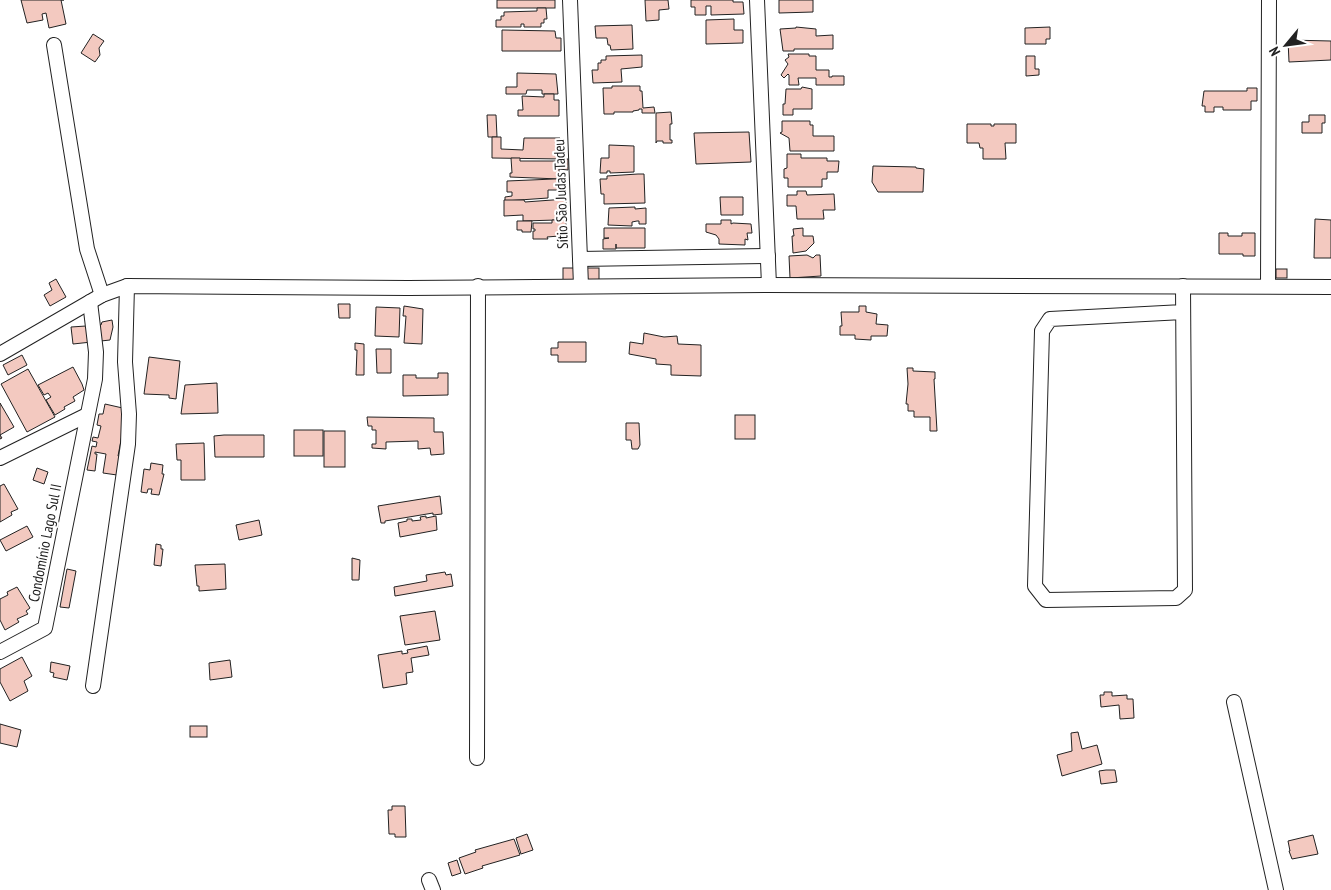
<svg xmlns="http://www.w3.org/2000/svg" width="1331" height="890" viewBox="0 0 1331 890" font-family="'PT Sans Narrow',sans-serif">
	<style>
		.building { fill: #f3c9c0; stroke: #222 }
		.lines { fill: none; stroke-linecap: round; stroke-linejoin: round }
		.minor-casing { stroke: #222; stroke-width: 16 }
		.minor { stroke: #fff; stroke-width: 14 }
		.labels { text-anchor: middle; stroke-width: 4; stroke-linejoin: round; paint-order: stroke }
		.street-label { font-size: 15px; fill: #222; stroke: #fff }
	</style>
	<rect width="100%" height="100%" fill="#fff"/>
	<g class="building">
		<path d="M21,0H64H61L66,24L49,28L46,13L42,14L43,20L27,23Z"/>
		<rect x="497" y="0" width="58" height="8"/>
		<path d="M645,0H668L669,9L659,10V20L646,21Z"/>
		<path d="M691,0H733V2H743L744,14L711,15V6H706V15H695V7H691Z"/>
		<path d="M779,0H813V12L779,13Z"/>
		<path d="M537,8H546L547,19H544V23H541V27H524V24H521V27H496V20H501V16H504V12L537,11Z"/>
		<path d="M734,19V30H743V43L706,44V20Z"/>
		<path d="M632,25L633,49L611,50L610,45H608L607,38H596L595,26Z"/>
		<path d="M796,27L816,29V36L833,35V49H794V51H783L780,29L796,28Z"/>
		<path d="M1050,27V39H1046V44H1025V28Z"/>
		<path d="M502,30L555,31L556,38H561V51H502Z"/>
		<path d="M93,34L104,41L99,48L100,55L95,62L81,53Z"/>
		<path d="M1288,40L1331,41V60L1289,62Z"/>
		<path d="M788,54H809V56H816V70H829V77H832V76H844V85H816V78H798L799,85H789V75L788,74L784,78L781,75L788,64L785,60L789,57Z"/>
		<path d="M642,55V67L621,69L622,82L593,83L592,70H598V63H601V60H606V56Z"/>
		<path d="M1026,56H1035V69H1039V75L1026,76Z"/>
		<path d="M517,73L556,74L558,94H542V90H527L526,94H506V87H517Z"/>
		<path d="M612,86H640V91H642L643,108L654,107L655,113H642V109H639V110L633,111V112H614V114H604L603,88H612Z"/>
		<path d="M802,87L812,89V109H793V115H783V104H785L786,89H801Z"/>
		<path d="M1247,88H1257V101H1251V110H1223V107H1214V112H1205V106H1202L1204,91H1247Z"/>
		<path d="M544,94H554V100H559V116H518V110H523L522,96L544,97Z"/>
		<path d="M671,112L672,124H670V140H672V143H663V141H657L656,143V113Z"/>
		<path d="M487,115H496L497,137H488Z"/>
		<path d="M1309,115H1325V123H1322V133H1302V122H1309Z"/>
		<path d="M782,121H810V125H813V136H834V151H790L789,138L780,133L782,132Z"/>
		<path d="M967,124H991V126H994V124H1016V143H1005L1006,159H983V148H980L979,143H967Z"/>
		<path d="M749,132L751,162L696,164L694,133Z"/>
		<path d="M492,137H501V149L523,150L524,138H560V148H563V159L492,158Z"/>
		<path d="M609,145L634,146V172L610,173V171H607V173H600L601,158H609Z"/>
		<path d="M787,154H801V158H827V161H839L838,172H827V179H822V187H788V178H784V169L787,168Z"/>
		<path d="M511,158H520V161H557V159H568V170L559,169V179L510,177V173H512Z"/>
		<path d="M873,166L916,167V168L924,169L923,192H878L872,182Z"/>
		<path d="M638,174H644L645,203L604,204V194H601L600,179H607V176Z"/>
		<path d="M554,179H563L564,193H562V190H548V198L505,201V197L512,196V192H507V181Z"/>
		<path d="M797,191H806L807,195L834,194L835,210H823L824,219H797L796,206H787V195H797Z"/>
		<path d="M720,197H743V215H721Z"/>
		<path d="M566,199L567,218H556V220L523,221V215L504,216V200H524L525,202Z"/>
		<path d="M635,207V209L646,208V224H639V221H637L632,222V226L608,225L609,208Z"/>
		<path d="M1315,219L1331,220V258H1314Z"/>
		<path d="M552,220H566V233H559V236L547,237L548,239H533V231H535V229H533V223H552Z"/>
		<path d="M721,220H731V224L733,223L751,224L752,233H747L748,240L745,239V245L719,244V239L716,235L706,232V224H721Z"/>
		<path d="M517,221H532L531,232H522V230H517Z"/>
		<path d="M604,228H645V248H616V244V249H603V239L609,238H604Z"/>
		<path d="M803,228V236H813L814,243L806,251L793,253L792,236H794L793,229Z"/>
		<path d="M1219,233H1228V236H1242V233H1255V256H1243V254H1219Z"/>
		<path d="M807,255L813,258L816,255H820L821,276L790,278L789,256Z"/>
		<rect x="563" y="268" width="36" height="13"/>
		<rect x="1276" y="269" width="11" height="9"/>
		<path d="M56,279L66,297L50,306L44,295L52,290L49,283Z"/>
		<path d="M338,304H350V318H339Z"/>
		<path d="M404,306L423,309L422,344L404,343L406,316H403Z"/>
		<path d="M859,306H866V312L877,314L876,324L888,325L887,336H871V340L855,339V335H840V326H842L841,312H859Z"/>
		<path d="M376,307L400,308L399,337L375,336Z"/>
		<path d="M112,320L113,327L110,340L73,344L71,327L101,325L102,322Z"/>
		<path d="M644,333L664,337L677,336L678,344L701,345V376L671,375V365L656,364V359L629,354L630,342L643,344Z"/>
		<path d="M558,342H586V362H558V355H551V348H558Z"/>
		<path d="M355,343L364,344V375H356L357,350H355Z"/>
		<path d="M376,349H391V373H377Z"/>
		<path d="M22,355L27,365L8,375L3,365Z"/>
		<path d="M149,357L180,361L176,399L169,398V395L144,394Z"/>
		<path d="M73,367L82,384L84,390L73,397L75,401L64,407L65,409L55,415L46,400L51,397L48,393L44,395L38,385Z"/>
		<path d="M907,368H913V371L935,372V379H934L937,431H930V417H914V411H908V404H906L908,384Z"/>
		<path d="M28,369L55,417L27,432L1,384Z"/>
		<path d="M438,373H448V395L403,396V375H416V378H438Z"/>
		<path d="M217,383L218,413L181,414L185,385Z"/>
		<path d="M0,403L14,427L0,435L2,438L0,439Z"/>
		<path d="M105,404L127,409L118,456L127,458L117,475L103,473L106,454L95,452V454H97L95,471L87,470L92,446L96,447L97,442L92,441L93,437L98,438L101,426L97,425L99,414H103Z"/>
		<rect x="735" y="415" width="20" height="24"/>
		<path d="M367,417L434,418V432H443L444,454L431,455L430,448L418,449V441L386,442V449L372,448V444H376V430H372V426H368Z"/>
		<path d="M626,423H639L640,445L638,449H632L631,440H626Z"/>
		<rect x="294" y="430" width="29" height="26"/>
		<rect x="324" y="431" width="21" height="36"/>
		<path d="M224,435H264V457H215L214,436Z"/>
		<path d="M204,443L205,480H181V460H177L176,444Z"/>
		<path d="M151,463L163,465L162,474H164L159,495L151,494L152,489H148L147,493L141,492L144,469L150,470Z"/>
		<path d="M37,468L48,472L44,484L33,480Z"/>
		<path d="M4,484L18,509L11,512L12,515L0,522V486Z"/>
		<path d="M440,496L442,514L433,515V513L385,521V523H381L378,506Z"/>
		<path d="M426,516V518L436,516L437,530L400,537L398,523L407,521V519H412V521L421,520L420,517Z"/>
		<path d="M259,520L262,535L239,540L236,525Z"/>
		<path d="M27,526L33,537L6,551L0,540Z"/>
		<path d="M156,544L161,545V549H163L161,566L154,565Z"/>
		<path d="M352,558L360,560L359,580H352Z"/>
		<path d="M225,564L226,589L199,591V586H197L195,565Z"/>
		<path d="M67,569L76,571L69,608L60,607Z"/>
		<path d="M445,572L446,575L451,574L453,586L395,596L394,587L427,581L426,575Z"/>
		<path d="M17,587L30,608L26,611L28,614L17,619L19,622L5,630L0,620V599L8,595L7,592Z"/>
		<path d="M435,611L440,640L405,645L400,616Z"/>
		<path d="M427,646L429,655L411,658L413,672L406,673L407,684L383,688L378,655L402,651V654L408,653L407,650Z"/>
		<path d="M22,657L32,676L24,681L28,691L10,701L0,682V669Z"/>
		<path d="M230,660L232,677L210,680L209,663Z"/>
		<path d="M51,662L70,666L67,680L53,677L54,673L50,672Z"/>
		<path d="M1104,692H1112V696L1127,695V699H1133L1134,718L1120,719L1119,705L1101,707L1100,695H1104Z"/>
		<path d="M0,724L21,730L17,747L0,743Z"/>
		<rect x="190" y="726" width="17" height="11"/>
		<path d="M1078,732L1082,749L1097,745L1102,764L1062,776L1057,755L1072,751L1071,733Z"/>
		<path d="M1106,770H1115L1117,782L1101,784L1099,771Z"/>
		<path d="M392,806H405L406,837H395V834H389L388,810H392Z"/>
		<path d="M527,834L533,850L521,854L516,838Z"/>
		<path d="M1313,835L1318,854L1292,859L1289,851H1290L1288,841Z"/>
		<path d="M514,839L520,855L482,866L483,868L465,874L459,858L476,852L475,850Z"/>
		<path d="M457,860L461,873L452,876L448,863Z"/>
	</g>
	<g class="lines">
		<defs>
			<g id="minor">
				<path d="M570,0L580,259L768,256"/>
				<path d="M757,0L769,285"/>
				<path d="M54,45L87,249L102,295"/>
				<path d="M580,259L581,286"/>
				<path d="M1268,286L1269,0"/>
				<path d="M1183,312L1050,319L1042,331L1035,586L1046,600L1176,598L1185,590L1183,286"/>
				<path d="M0,354L102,295L127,286L408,288L769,285L1331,287"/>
				<path d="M0,458L87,415"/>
				<path d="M0,652L45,628L95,379L96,352L90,302"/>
				<path d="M93,686L128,444L129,414L125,362L127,286"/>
				<path d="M1234,702L1276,890"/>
				<path d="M477,758L478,286"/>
				<path d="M429,880L433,890"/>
			</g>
		</defs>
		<use href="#minor" class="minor-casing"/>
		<use href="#minor" class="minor"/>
	</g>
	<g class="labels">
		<g class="street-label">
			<text transform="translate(561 194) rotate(-92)" y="5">Sítio São Judas Tadeu</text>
			<text transform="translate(45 543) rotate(-79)" y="5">Condomínio Lago Sul II</text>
		</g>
	</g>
	<g transform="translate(1286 45) rotate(241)" stroke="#ffffff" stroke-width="4" paint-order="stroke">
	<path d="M0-4L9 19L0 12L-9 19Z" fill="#222222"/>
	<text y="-8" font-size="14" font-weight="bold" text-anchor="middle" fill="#222222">N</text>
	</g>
</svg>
